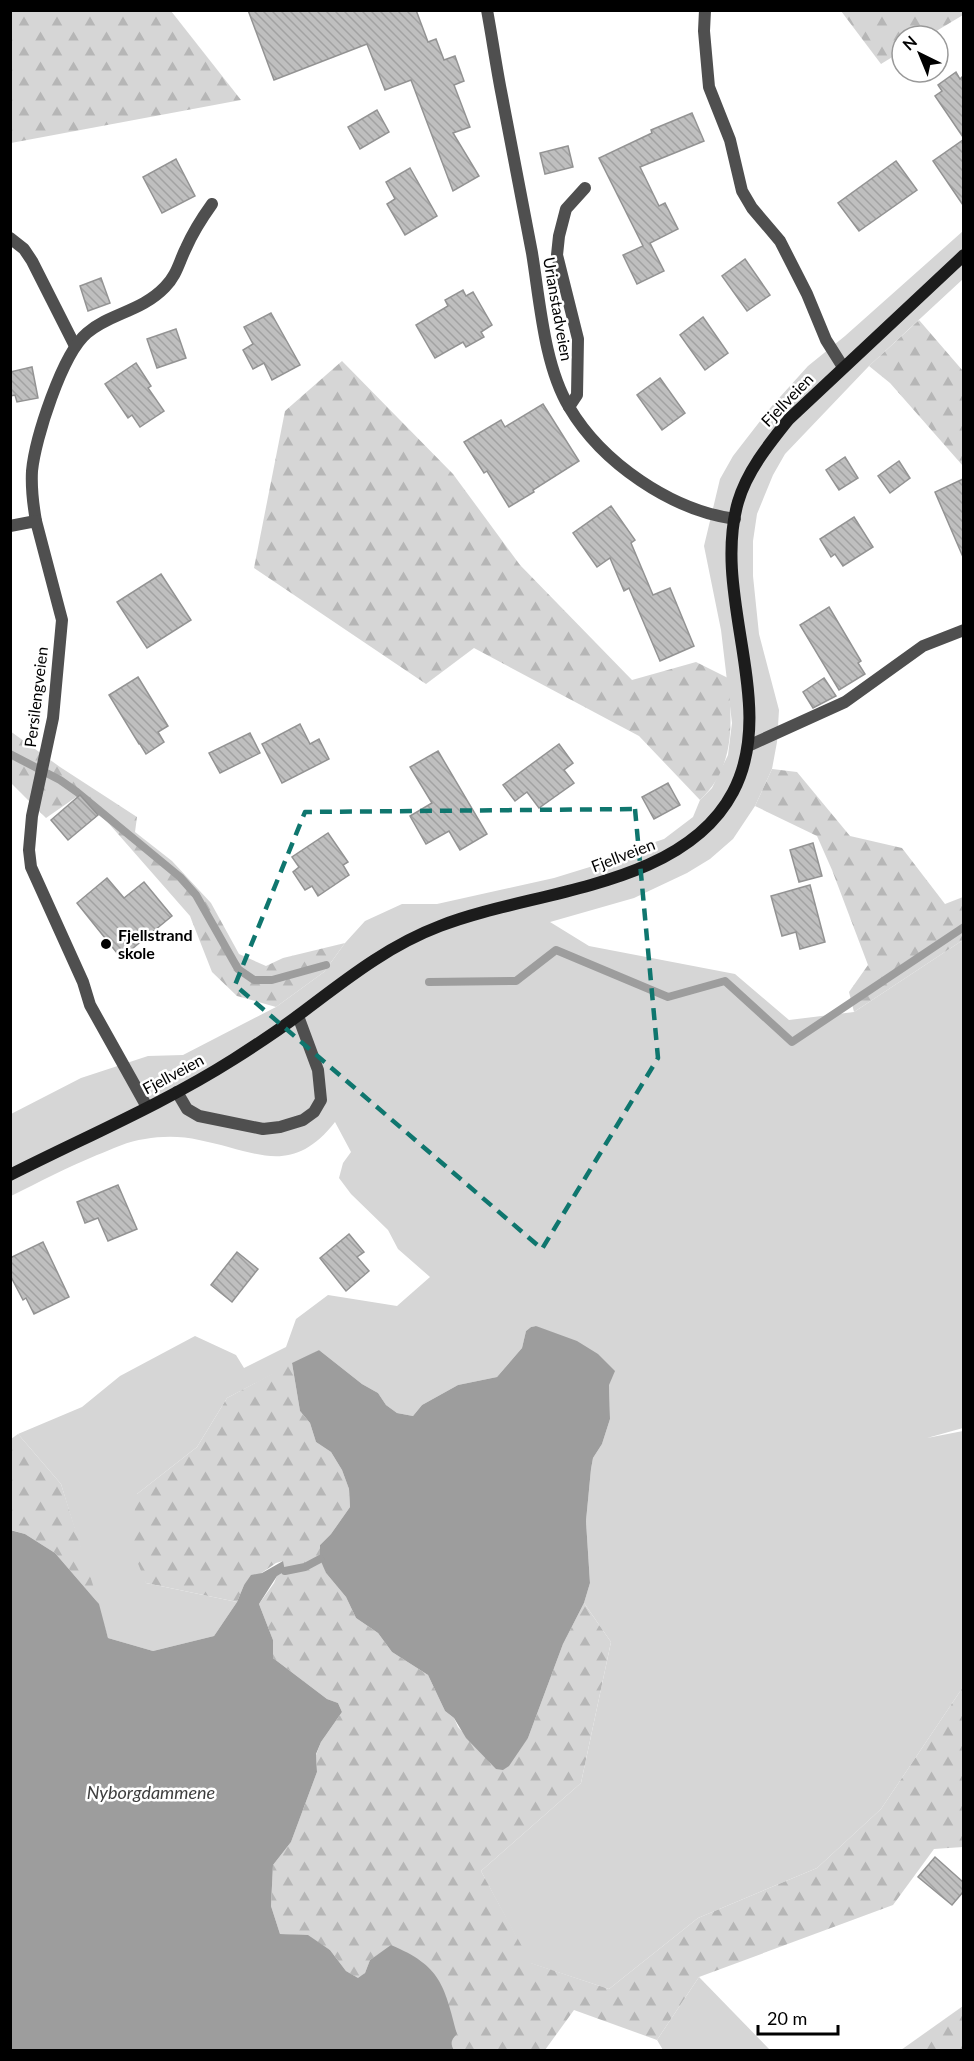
<svg xmlns="http://www.w3.org/2000/svg" width="974" height="2061" viewBox="0 0 974 2061" font-family="Lato,sans-serif">
	<style>
		.green { fill: #d6d6d6 }
		.forest { fill: url(#forest-firs) }
		.water { fill: #9d9d9d }
		.lines { fill: none; stroke-linecap: round; stroke-linejoin: round }
		.stream { stroke: #9d9d9d; stroke-width: 8 }
		.building { fill: url(#building-back-hatch); stroke: #939393; stroke-width: 1.5 }
		.service { stroke: #4f4f4f; stroke-width: 12 }
		.minor { stroke: #4f4f4f; stroke-width: 12 }
		.secondary { stroke: #1c1c1c; stroke-width: 12 }
		.marked { fill: none; stroke: #0f766e; stroke-width: 4.5; stroke-dasharray: 12 8; stroke-linejoin: round }
		.poi-dot { fill: #000; stroke: #fff; stroke-width: 2 }
		.labels { text-anchor: middle; stroke-width: 5; stroke-linejoin: round; paint-order: stroke }
		.street-label { font-size: 16px; fill: #000; stroke: #fff }
		.poi-label { font-size: 16px; font-weight: bold; fill: #000; stroke: #fff; text-anchor: start }
		.water-label { font-size: 18px; font-style: italic; fill: #3e3e3e; stroke: #fff }
	</style>
	<defs>
		<pattern id="forest-firs" width="22" height="20" patternUnits="userSpaceOnUse" patternTransform="scale(1.5)"><rect width="22" height="20" fill="#d6d6d6"/><path d="M5 1l3.5 6h-7zM16 11l3.5 6h-7z" fill="#b6b6b6"/></pattern>
		<pattern id="building-back-hatch" width="6" height="6" patternUnits="userSpaceOnUse" patternTransform="scale(1.5)"><rect width="6" height="6" fill="#bfbfbf"/><path d="M-1 5l2 2M0 0l6 6M5-1l2 2" fill="none" stroke="#a2a2a2"/></pattern>
	</defs>
	<rect width="100%" height="100%" fill="#fff"/>
	<g class="green">
		<path d="M963,231V279L869,366L785,454L773,475L757,514L753,541V576L759,634L779,710L777,742L772,769L755,806L733,839L710,859L687,873L634,898L550,922L589,946L735,974L789,1020L854,1012L963,940V1428L927,1438L963,1431V1687L881,1809L817,1868L698,1918L609,1989L530,1963L481,1871L581,1783L611,1642L584,1603L590,1583L586,1521L591,1469L593,1458L602,1444L610,1419L609,1385L536,1326L531,1327L526,1331L522,1348L497,1377L458,1385L422,1405L413,1416L397,1413L386,1405L378,1393L362,1384L319,1350L227,1398L197,1447L137,1494L146,1583L237,1602L214,1636L153,1651L108,1638L61,1484L18,1434L82,1407L120,1376L195,1336L236,1355L244,1368L286,1347L296,1319L328,1295L397,1306L430,1277L398,1249L388,1230L351,1194L339,1178L343,1163L351,1152L335,1122C291,1178 256,1151 199,1140C182,1136 162,1136 145,1139C128,1141 113,1149 97,1155C68,1167 39,1182 11,1196V1114L81,1078L148,1056L183,1055L276,1007L324,972L345,943L365,921L402,904H437L554,878L606,862L613,856L664,839L693,817L700,800L712,788L728,755L732,723L721,630L704,546L720,479L733,456L771,407L808,366L845,336Z"/>
		<path d="M699,1977L770,2050H663L657,2040Z"/>
	</g>
	<g class="forest">
		<path d="M11,10L171,11L241,100L11,143Z"/>
		<path d="M963,10V15L928,36H902V51L881,64L841,11Z"/>
		<path d="M919,320L963,371V466L890,383L869,366Z"/>
		<path d="M342,361L453,474L520,565L632,680L696,662L728,678C732,723 736,766 700,800L639,736L474,648L426,684L254,568L285,411Z"/>
		<path d="M10,731L60,767L137,817L135,832L172,861L211,903L239,954L266,966L283,958L345,943L324,972L276,1007L237,996L212,972L190,916L82,793L46,818L11,783Z"/>
		<path d="M772,769L797,772L850,836L902,848L945,904L963,897V940L854,1012L849,992L868,965L832,870L817,836L755,806Z"/>
		<path d="M292,1363L300,1411L310,1423L316,1442L331,1452L342,1470L349,1489L350,1507L331,1534L320,1545L326,1573L346,1597L356,1618L378,1633L392,1652L428,1675L445,1711L454,1718L458,1727L497,1769L528,1738L563,1644L584,1603L611,1642L581,1783L481,1871L531,1963L609,1989L698,1918L817,1868L881,1809L963,1687V1847L934,1849L893,1905L699,1977L657,2040L574,2010L545,2050H454L451,2044V2040L391,1946L370,1960L365,1973L359,1979L346,1971L330,1950L308,1936L280,1934L271,1906L273,1865L291,1842L317,1772L316,1755L321,1742L342,1712L338,1703L327,1699L273,1658V1640L259,1604L274,1583L283,1561L276,1563L244,1585L237,1602L146,1583L130,1544L137,1494L197,1447L227,1398Z"/>
		<path d="M18,1434L61,1484L99,1604L55,1553L25,1534L11,1530V1439Z"/>
		<path d="M963,2006V2050H901Z"/>
	</g>
	<g class="water">
		<path d="M536,1326L577,1341L598,1354L615,1371L609,1385L610,1419L602,1444L593,1458L591,1469L586,1521L590,1583L584,1603L563,1644L528,1738L509,1766L503,1770L496,1769L466,1738L454,1718L445,1711L428,1675L392,1652L378,1633L356,1618L346,1597L326,1573L320,1559V1545L331,1534L350,1507L349,1489L342,1470L331,1452L316,1442L310,1423L300,1411L292,1363L319,1350L362,1384L378,1393L386,1405L397,1413L413,1416L422,1405L458,1385L497,1377L522,1348L526,1331L531,1327Z"/>
		<path d="M10,1530L25,1534L55,1553L99,1604L108,1638L153,1651L214,1636L237,1602L244,1585L251,1575L262,1573L283,1561L285,1571L277,1576L259,1604L273,1640V1658L327,1699L338,1703L342,1712L321,1742L316,1754L317,1772L291,1842L273,1865L271,1906L280,1934L308,1935L330,1950L346,1971L358,1978L365,1973L370,1960L391,1945C441,1966 444,1985 457,2034C451,2040 450,2043 454,2050H11Z"/>
	</g>
	<g class="lines">
		<g class="stream">
			<path d="M10,754L60,780L77,792L180,877L196,895L238,969L254,980H272L326,965"/>
			<path d="M429,982L516,981L556,950L668,997L725,981L792,1042L964,927"/>
			<path d="M285,1571L305,1567L320,1559"/>
		</g>
	</g>
	<g class="building">
		<path d="M248,10H416L428,42L436,39L444,60L455,56L464,81L454,85L470,127L453,133L479,176L453,191L411,80L385,90L367,44L274,80Z"/>
		<path d="M956,72L960,79L963,76V137L935,96L942,91L938,85Z"/>
		<path d="M377,110L389,132L360,149L348,127Z"/>
		<path d="M692,113L704,141L640,167L659,206L665,203L678,229L650,243L664,271L637,284L623,255L643,246L599,158L652,133L651,130Z"/>
		<path d="M963,140V205L933,161Z"/>
		<path d="M568,146L573,167L545,174L540,153Z"/>
		<path d="M176,159L195,196L162,213L143,177Z"/>
		<path d="M896,161L917,190L859,231L838,203Z"/>
		<path d="M410,168L437,216L405,235L387,204L395,199L386,182Z"/>
		<path d="M745,259L770,295L747,311L722,276Z"/>
		<path d="M101,278L110,303L88,311L80,286Z"/>
		<path d="M463,290L466,296L473,292L492,325L481,332L484,337L466,347L463,342L435,358L416,325L448,306L445,300Z"/>
		<path d="M271,313L300,365L272,380L264,363L253,369L243,350L253,344L244,327Z"/>
		<path d="M703,317L728,353L705,370L680,335Z"/>
		<path d="M176,329L186,358L157,368L147,339Z"/>
		<path d="M136,363L151,386L148,388L164,411L140,427L132,415L128,418L105,384Z"/>
		<path d="M32,367L38,398L17,402L15,395L10,396V372Z"/>
		<path d="M660,378L685,413L662,430L637,395Z"/>
		<path d="M543,404L579,461L533,490L534,492L509,507L487,471L484,473L464,442L501,420L505,427Z"/>
		<path d="M845,457L858,478L839,490L826,470Z"/>
		<path d="M899,461L910,478L890,493L878,476Z"/>
		<path d="M963,479V557L935,492Z"/>
		<path d="M611,506L635,540L631,543L653,595L670,588L694,646L660,661L629,588L624,591L610,558L597,567L573,533Z"/>
		<path d="M854,517L873,547L843,566L835,554L831,557L820,539Z"/>
		<path d="M161,574L191,620L147,648L117,602Z"/>
		<path d="M829,607L861,661L858,663L865,674L839,690L800,625Z"/>
		<path d="M138,677L168,726L158,732L164,742L146,754L140,744H139L109,695Z"/>
		<path d="M824,678L836,696L813,708L803,692Z"/>
		<path d="M300,724L310,744L319,739L329,759L282,783L262,744Z"/>
		<path d="M250,733L260,753L220,773L209,753Z"/>
		<path d="M559,744L573,763L564,770L574,783L539,808L527,792L515,801L503,785Z"/>
		<path d="M438,751L487,834L460,850L449,831L426,844L410,816L432,803L410,767Z"/>
		<path d="M668,783L680,805L654,819L642,797Z"/>
		<path d="M80,795L98,815L68,840L51,820Z"/>
		<path d="M328,833L348,862L343,865L349,875L318,896L312,886L305,890L293,872L299,867L292,857Z"/>
		<path d="M813,843L822,876L799,882L790,850Z"/>
		<path d="M107,878L124,898L144,882L172,916L121,958L77,903Z"/>
		<path d="M810,885L825,942L800,949L796,932L782,936L771,896Z"/>
		<path d="M118,1185L137,1229L108,1241L98,1218L85,1223L77,1202Z"/>
		<path d="M349,1234L364,1252L357,1257L369,1271L346,1291L320,1258Z"/>
		<path d="M43,1242L69,1297L34,1314L26,1298L23,1300L10,1275V1258Z"/>
		<path d="M237,1252L258,1269L232,1302L211,1285Z"/>
		<path d="M935,1857L963,1882V1892L952,1905L918,1877Z"/>
	</g>
	<g class="lines">
		<g class="service">
			<path d="M705,10L704,31L709,87L730,140L742,191L752,208L780,241L807,294L826,340L843,367"/>
			<path d="M10,238L24,249L32,261L75,346"/>
			<path d="M569,407L577,395L578,339L557,255L559,236L566,209L585,188"/>
			<path d="M36,521C33,504 31,489 32,471C35,439 62,354 87,333C110,313 141,312 165,287C177,275 179,262 186,248C193,232 202,218 212,204"/>
			<path d="M748,746L845,702L923,646L964,630"/>
			<path d="M177,1092L187,1109L199,1116L263,1129L280,1127L303,1120L314,1112L321,1100L318,1070L298,1016"/>
		</g>
		<g class="minor">
			<path d="M487,10C492,37 496,65 501,91C511,145 522,199 532,253C540,302 544,365 569,407C602,463 671,510 735,519"/>
			<path d="M10,526L36,521L62,620L53,718L32,816L29,850L31,867L83,982L90,1005L147,1107"/>
		</g>
		<path class="secondary" d="M10,1175C85,1137 163,1104 234,1059C256,1045 279,1030 300,1014C344,981 387,946 440,926C531,890 682,889 733,792C779,705 711,597 738,502C747,471 769,444 789,419L964,255"/>
	</g>
	<path class="marked" d="M635,809L658,1058L542,1249L235,985L305,812Z"/>
	<circle class="poi-dot" cx="106" cy="944" r="6"/>
	<g class="labels">
		<g class="street-label">
			<text transform="translate(558 309) rotate(80)" y="6">Urianstadveien</text>
			<text transform="translate(787 400) rotate(-46)" y="6">Fjellveien</text>
			<text transform="translate(36 697) rotate(-83)" y="6">Persilengveien</text>
			<text transform="translate(623 855) rotate(-21)" y="6">Fjellveien</text>
			<text transform="translate(173 1074) rotate(-28)" y="6">Fjellveien</text>
		</g>
		<g class="poi-label">
			<text x="118" y="941">Fjellstrand<tspan x="118" dy="18">skole</tspan></text>
		</g>
		<g class="water-label">
			<text x="151" y="1799">Nyborgdammene</text>
		</g>
	</g>
	<rect width="974" height="2061" fill="none" stroke="#000000" stroke-width="24"/>
	<g transform="translate(920 54) rotate(317)"><circle r="28" fill="#ffffff" stroke="#999999" stroke-width="1.5"/>
	<path d="M0-4.5L10 22L0 15L-10 22Z" fill="#000000"/>
	<text y="-9" font-size="16" font-weight="bold" text-anchor="middle" fill="#000000">N</text>
	</g>
	<path d="M758 2025v9h80v-9" fill="none" stroke="#000000" stroke-width="3"/>
	<text x="767" y="2025" font-size="18" fill="#000000" stroke="#ffffff" stroke-width="4.5" paint-order="stroke">20 m</text>
</svg>
